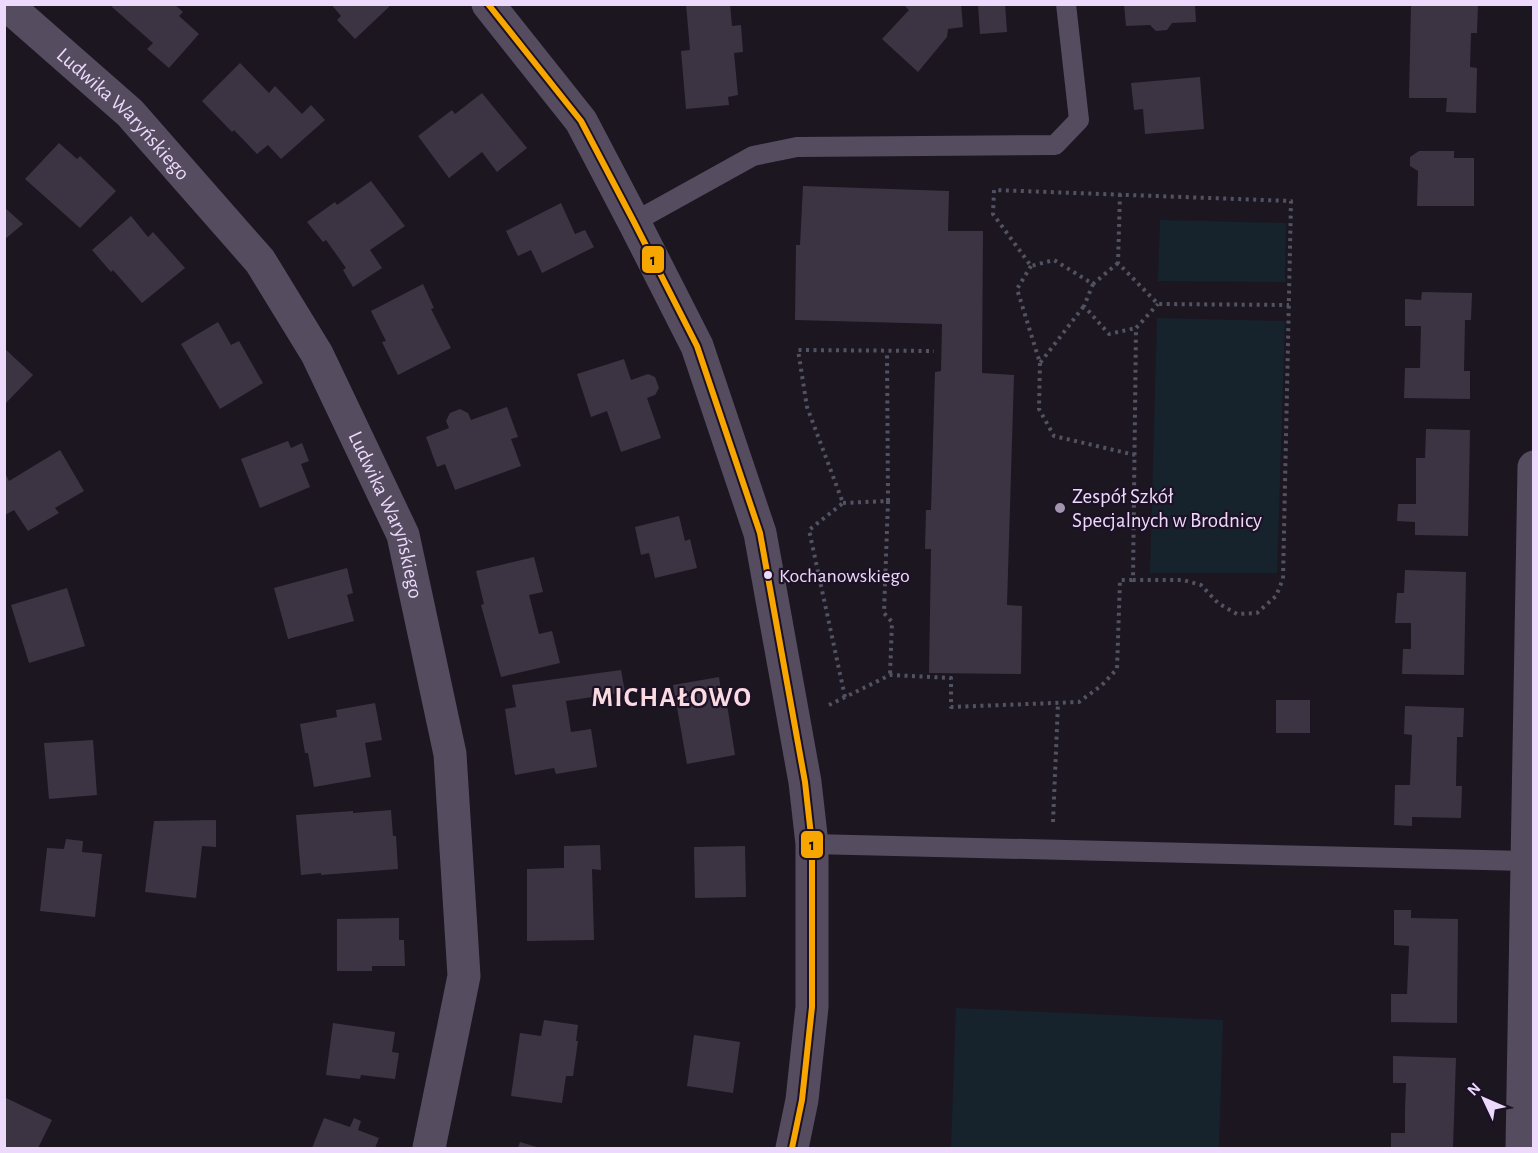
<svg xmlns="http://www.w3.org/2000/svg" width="1538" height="1153" viewBox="0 0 1538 1153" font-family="'Alegreya Sans',sans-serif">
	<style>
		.green { fill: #16232c }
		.building { fill: #3c3442 }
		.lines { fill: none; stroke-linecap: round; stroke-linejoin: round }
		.path { stroke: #515262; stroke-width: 4; stroke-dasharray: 3 4.5; stroke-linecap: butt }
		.service { stroke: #554c60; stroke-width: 20 }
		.minor { stroke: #554c60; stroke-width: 33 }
		.bus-1-casing { stroke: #1d1225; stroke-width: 10 }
		.bus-1 { stroke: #f7a600; stroke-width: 6 }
		.poi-dot { fill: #a395af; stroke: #1d1225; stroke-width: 2 }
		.bus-dot { fill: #ecd9fb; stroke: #1d1225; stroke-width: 2 }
		.labels { text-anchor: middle; stroke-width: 4.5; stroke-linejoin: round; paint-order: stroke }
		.bus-label { font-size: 20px; fill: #ecd9fb; stroke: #1d1225; text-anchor: start }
		.street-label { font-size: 21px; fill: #ecd9fb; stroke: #1d1225 }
		.poi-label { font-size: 21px; fill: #ecd9fb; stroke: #1d1225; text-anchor: start }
		.district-label { font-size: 27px; font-weight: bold; letter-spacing: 1.5px; fill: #fbdbe2; stroke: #1d1225 }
		.line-badge { stroke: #1d1225; stroke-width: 2 }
		.pale-badge-label { font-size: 16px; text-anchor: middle; font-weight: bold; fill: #111 }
	</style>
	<rect width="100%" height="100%" fill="#1c1621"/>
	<g class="green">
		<path d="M1160,220L1286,223L1285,282L1158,281Z"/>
		<path d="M1157,318L1285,321L1277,573H1150Z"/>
		<path d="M956,1008L1223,1020L1219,1148H951Z"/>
	</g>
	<g class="building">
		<path d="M113,4H174L183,12L179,16L199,34L169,68L147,49L153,43L112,7Z"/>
		<path d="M331,4H392L355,39L337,20L341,16Z"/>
		<path d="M686,4H730L732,26L741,25L743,52L734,53L738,95L728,97L729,105L686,109L681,51L690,50Z"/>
		<path d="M903,4H961L963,27L948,29L947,37L918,72L882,39L909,10Z"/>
		<path d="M978,4H1005L1007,32L980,34Z"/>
		<path d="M1124,4H1195L1196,22L1172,23L1167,30L1156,31L1150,25L1126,26Z"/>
		<path d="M1411,4H1478L1477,33H1471L1470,67L1477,68L1476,113L1446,112L1447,98H1409Z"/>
		<path d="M240,63L269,93L275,86L302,114L311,105L325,120L281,159L268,145L257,154L234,130L232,132L202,101Z"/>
		<path d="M1200,77L1204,129L1145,134L1143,109L1134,110L1131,83Z"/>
		<path d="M482,93L527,148L497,172L482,152L449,178L418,136L452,110L455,114Z"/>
		<path d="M59,143L77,159L80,156L116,191L80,228L25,179Z"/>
		<path d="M1419,151H1454V158H1474V206H1417L1418,171L1410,166V157Z"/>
		<path d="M371,181L405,226L370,250L382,268L353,287L343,270L346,268L326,240L323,242L307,222L335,202L337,205Z"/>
		<path d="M803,186L949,191L948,231H983L982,373L1014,375L1007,605L1022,606L1021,674L929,673L931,549H925L926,510H931L935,372L941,371L942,324L795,320L796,245H800Z"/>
		<path d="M561,203L575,234L585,230L594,247L542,273L531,250L518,256L506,231Z"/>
		<path d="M4,207L23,224L4,240Z"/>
		<path d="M131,216L148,237L153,232L185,268L142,303L113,270L111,272L92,250Z"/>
		<path d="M423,284L434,308L431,309L451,348L398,375L382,342L386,341L371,311Z"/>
		<path d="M1422,292L1472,293L1471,320H1465L1464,371H1470V399L1404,398L1405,368H1420L1421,326H1405V299L1421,300Z"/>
		<path d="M218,322L231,345L239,341L263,383L220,409L181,344Z"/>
		<path d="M4,348L33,375L4,405Z"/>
		<path d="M624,359L631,380L648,374L655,377L659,388L655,395L647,398L661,438L621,452L607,411L591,417L577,374Z"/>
		<path d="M507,407L518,437L511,439L521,466L455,490L445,464L437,467L426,437L449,428L446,421L450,413L460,409L468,413L471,420Z"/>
		<path d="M1426,429L1470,430L1468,536L1415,535V522L1397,521L1398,504H1416V458H1425Z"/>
		<path d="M288,441L291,448L302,443L309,461L301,464L310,487L260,508L241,459Z"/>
		<path d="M60,450L84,491L55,508L59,513L28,531L14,510L5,515V473L9,481Z"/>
		<path d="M679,516L685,541L690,539L697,568L655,578L649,553L641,555L635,527Z"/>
		<path d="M534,557L543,592L529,595L539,634L552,631L560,663L501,677L481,605L484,604L476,571Z"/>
		<path d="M347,568L353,593L347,595L354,621L288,639L274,588Z"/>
		<path d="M1405,570L1466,572L1464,675L1402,674L1403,649H1411V623H1395L1397,593H1404Z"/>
		<path d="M67,588L85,646L29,663L11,605Z"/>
		<path d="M621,670L625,692L566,701L571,732L591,729L597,767L556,774L554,768L515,775L505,709L516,707L512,685Z"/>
		<path d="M719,677L723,704H727L735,755L687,764L673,685Z"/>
		<rect x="1276" y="700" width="34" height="33"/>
		<path d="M375,703L382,740L365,743L371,777L314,787L308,753H305L300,724L337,717L336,710Z"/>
		<path d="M1405,706L1464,708L1463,737H1457L1456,786H1462L1461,818L1412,817V826L1394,825L1395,785H1410L1412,735L1404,734Z"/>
		<path d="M93,740L97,795L49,799L44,743Z"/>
		<path d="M391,810L393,836H396L398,869L321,875V873L301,875L296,815L353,811V813Z"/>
		<path d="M216,820V847L202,846L196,898L145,892L154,821Z"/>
		<path d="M66,839L83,841L82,852L102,854L95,917L40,911L47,848L64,849Z"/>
		<path d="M600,845L601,870L592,869L594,940L527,941V869L564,868V846Z"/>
		<path d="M745,846L746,897L695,898L694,847Z"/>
		<path d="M1394,910H1411V918L1458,919L1457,1023L1391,1022V994H1407L1409,946L1394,945Z"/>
		<path d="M399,918V940H404L405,966H372V971H337V919Z"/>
		<path d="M544,1020L578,1025L576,1041H578L573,1076H566L562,1103L511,1096L520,1033L541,1036Z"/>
		<path d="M333,1023L395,1032L392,1052L399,1053L395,1079L361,1075L360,1079L326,1075Z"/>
		<path d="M694,1035L740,1042L733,1093L687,1086Z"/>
		<path d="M1393,1056L1456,1058L1453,1148H1391V1133H1405V1109L1406,1083H1393Z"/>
		<path d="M4,1097L52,1120L38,1148H4Z"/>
		<path d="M324,1118L350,1127L354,1118L361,1121L358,1130L379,1138L375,1148H312Z"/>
		<path d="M520,1142L540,1148H518Z"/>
	</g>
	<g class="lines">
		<g class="path">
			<path d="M1120,194L1118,263L1158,304L1289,305"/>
			<path d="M1118,263L1093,284L1054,260L1031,266L993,214L994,190L1291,201L1283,579L1276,596L1257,613L1237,614L1218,603L1201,585L1183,580H1133L1136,328L1158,304"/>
			<path d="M1031,266L1017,289L1040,363L1084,306"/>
			<path d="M1093,284L1084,306L1109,334L1136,328"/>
			<path d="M1040,363L1039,409L1054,436L1135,455"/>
			<path d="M888,501L884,613L892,622L890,675"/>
			<path d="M843,503L888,501L887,351"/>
			<path d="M845,697L809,530L843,503L807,407L798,350L934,351"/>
			<path d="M829,705L890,675L951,678V707L1079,702L1102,685L1117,669L1120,580H1133"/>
			<path d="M1053,822L1058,703"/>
		</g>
		<g class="service">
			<path d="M634,222L753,156L797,147L1055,145L1079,120L1066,4"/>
			<path d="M812,844L1527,861"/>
		</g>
		<g class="minor">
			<path d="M488,4L581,121L634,222L697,346L760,533L805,782L812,844V1007L802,1100L792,1148"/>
			<path id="s1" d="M4,5L15,12L130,113L260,261L317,354L403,535L450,754L464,976L429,1148"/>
			<path d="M1522,1148L1534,467"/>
		</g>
		<defs>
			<path id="bus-1" d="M488,4L581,121L634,222L697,346L760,533L805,782L812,844V1007L802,1100L792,1148"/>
		</defs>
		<use href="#bus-1" class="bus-1-casing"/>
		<use href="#bus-1" class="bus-1"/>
	</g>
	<circle class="poi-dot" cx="1060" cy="508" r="6"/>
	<circle class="bus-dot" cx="768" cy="575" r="5"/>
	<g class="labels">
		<g class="bus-label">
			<text x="779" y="582">Kochanowskiego</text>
		</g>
		<g class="street-label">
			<text dy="7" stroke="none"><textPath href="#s1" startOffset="162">Ludwika Waryńskiego</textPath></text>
			<text dy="7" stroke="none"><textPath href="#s1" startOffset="648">Ludwika Waryńskiego</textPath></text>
		</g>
		<g class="poi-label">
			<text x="1072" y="503">Zespół Szkół<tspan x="1072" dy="24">Specjalnych w Brodnicy</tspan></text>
		</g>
		<g class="district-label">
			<text x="672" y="706">MICHAŁOWO</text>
		</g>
	</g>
	<g class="line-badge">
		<rect x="641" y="245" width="24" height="29" rx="6" fill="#f7a600"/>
		<rect x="800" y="830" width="24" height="29" rx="6" fill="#f7a600"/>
	</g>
	<g class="pale-badge-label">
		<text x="653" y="265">1</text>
		<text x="812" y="850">1</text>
	</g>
	<rect width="1538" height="1153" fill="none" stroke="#ecd9fb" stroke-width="12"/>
	<g transform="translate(1484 1099) rotate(314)" stroke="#1d1225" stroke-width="4.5" paint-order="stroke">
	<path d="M0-4.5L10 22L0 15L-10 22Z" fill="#ecd9fb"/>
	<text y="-9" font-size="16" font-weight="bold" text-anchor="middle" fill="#ecd9fb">N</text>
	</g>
</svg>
